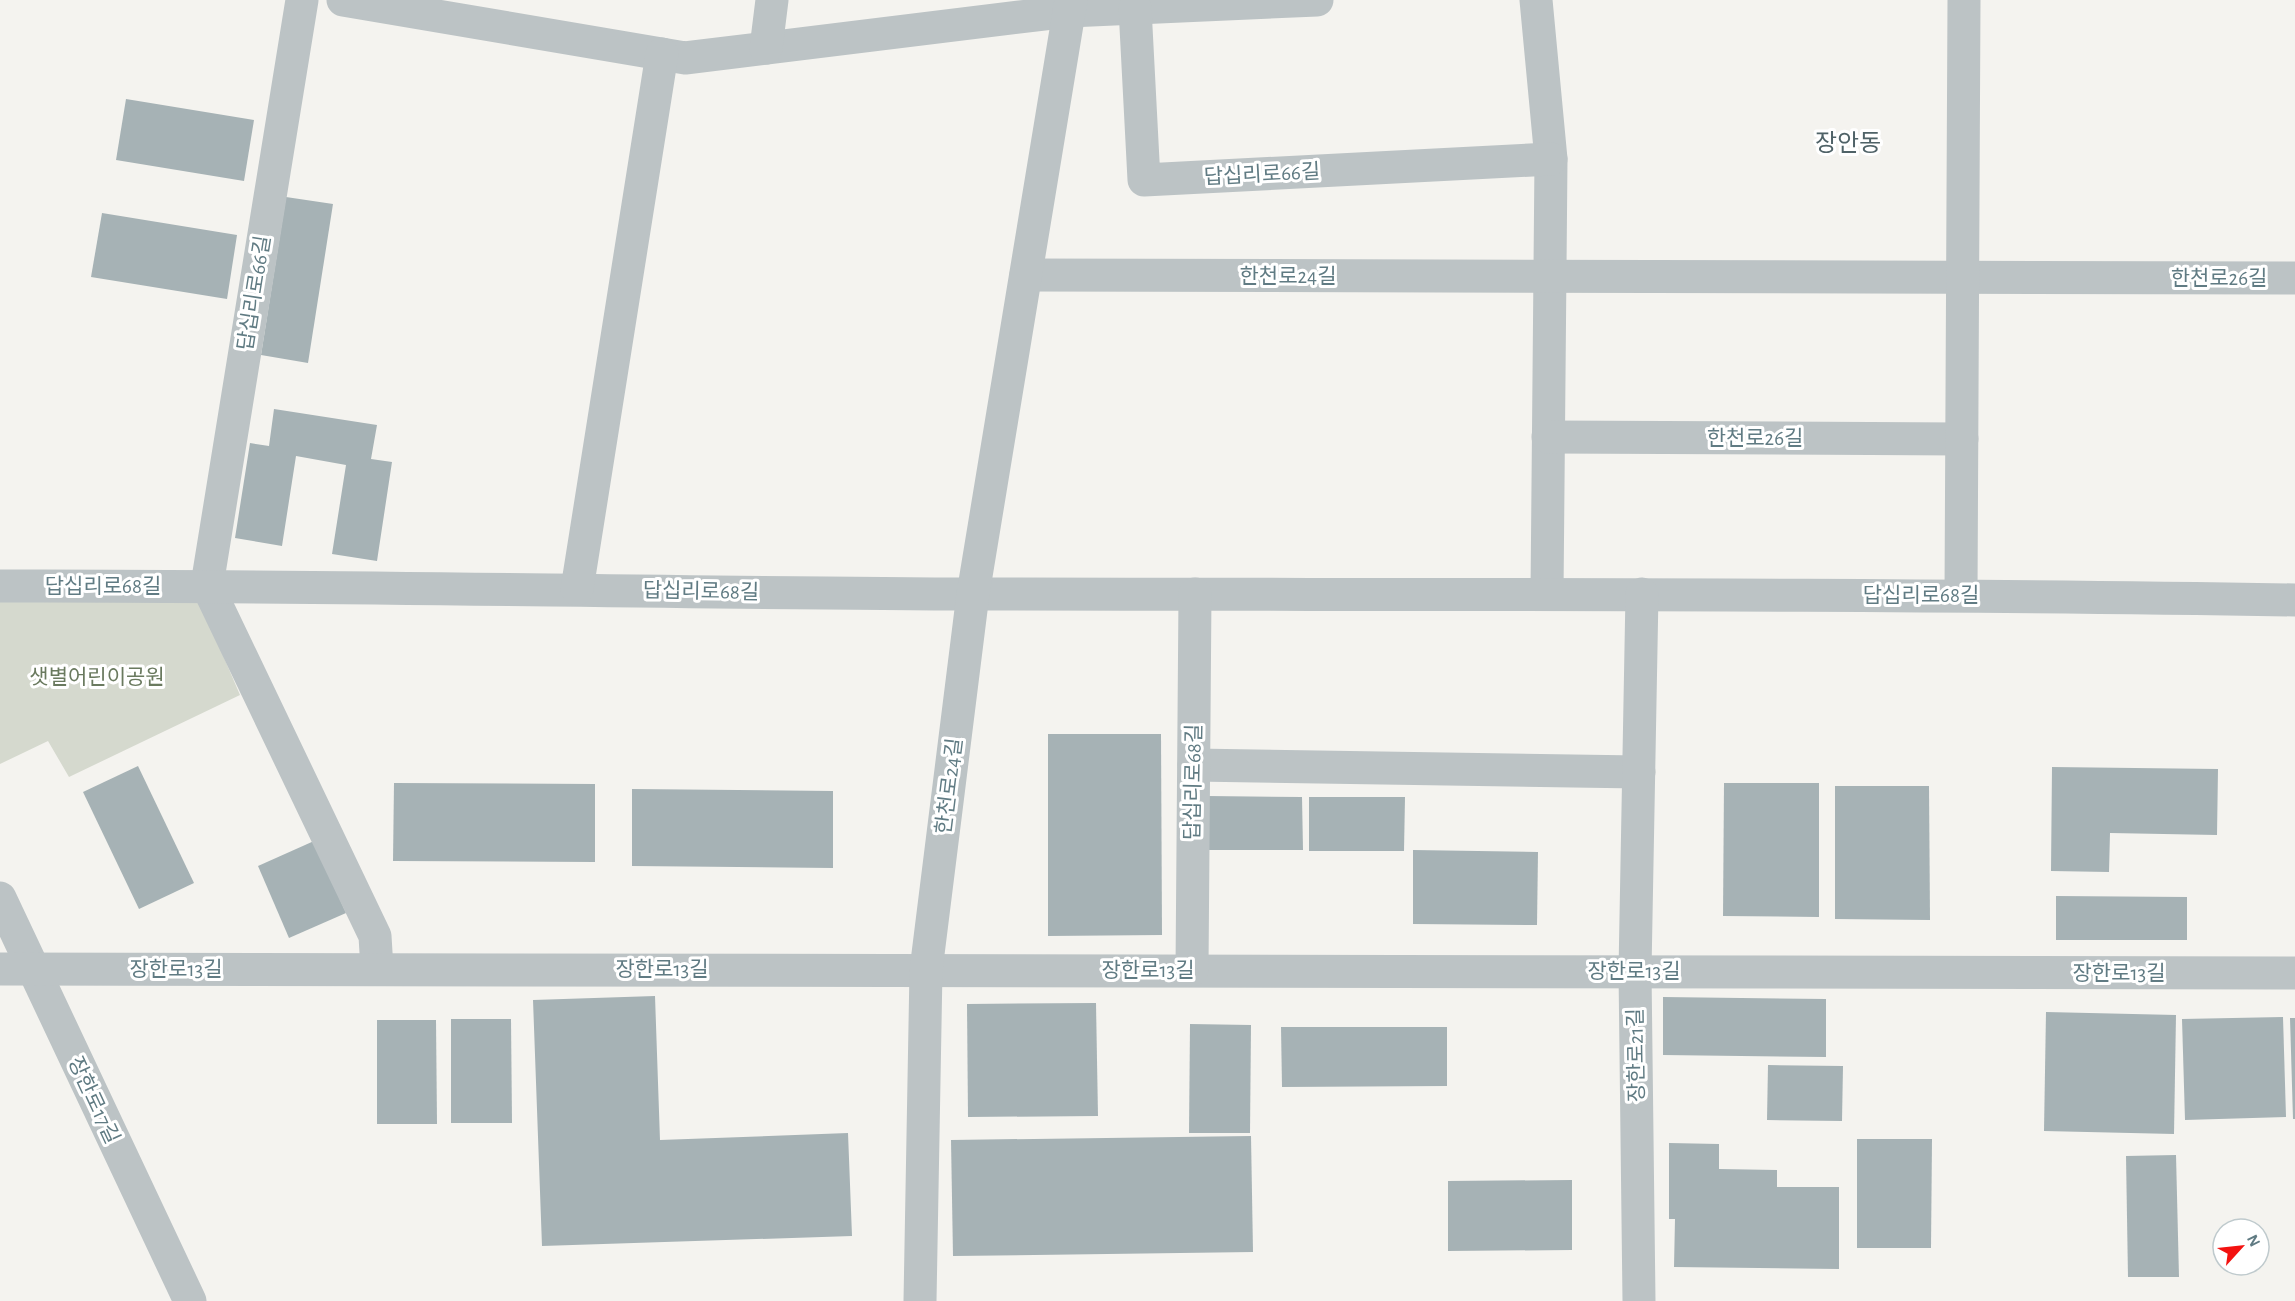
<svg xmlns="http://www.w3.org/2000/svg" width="2295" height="1301" viewBox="0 0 2295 1301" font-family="'Alegreya Sans','Noto Sans KR',sans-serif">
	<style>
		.green { fill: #d5d9ce }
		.building { fill: #a6b2b5 }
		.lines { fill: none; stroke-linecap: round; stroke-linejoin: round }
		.minor { stroke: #bcc3c5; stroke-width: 33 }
		.labels { text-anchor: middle; stroke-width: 6; stroke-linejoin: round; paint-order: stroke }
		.street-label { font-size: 21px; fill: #607b83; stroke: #fff }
		.park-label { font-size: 21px; fill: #6a7a5f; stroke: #fff }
		.quarter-label { font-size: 24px; fill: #4f6267; stroke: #fff }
	</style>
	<rect width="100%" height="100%" fill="#f4f3ef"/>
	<path class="green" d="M198,597L240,695L69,777L48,741L0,764V600Z"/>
	<g class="building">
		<path d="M126,99L254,120L244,181L116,160Z"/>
		<path d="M286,197L333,204L308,363L261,355Z"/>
		<path d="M102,213L237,235L227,299L91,277Z"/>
		<path d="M274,409L377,425L371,459L392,462L377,561L332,554L346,465L296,456L282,546L235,538L250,443L269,446Z"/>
		<path d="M1048,734H1161L1162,935L1048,936Z"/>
		<path d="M138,766L194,883L139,909L83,792Z"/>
		<path d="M2052,767L2218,769L2217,835L2110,833L2109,872L2051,871Z"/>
		<path d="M394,783L595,784V862L393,861Z"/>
		<path d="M1724,783H1819V917L1723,916Z"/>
		<path d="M1835,786H1929L1930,920L1835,919Z"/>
		<path d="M632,789L833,791V868L632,866Z"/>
		<path d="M1207,796L1302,797L1303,850H1207Z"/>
		<path d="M1309,797H1405L1404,851H1309Z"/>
		<path d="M314,841L346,913L289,938L258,866Z"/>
		<path d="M1413,850L1538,852L1537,925L1413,924Z"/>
		<path d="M2056,896L2187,897V940H2056Z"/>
		<path d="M655,996L660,1140L848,1133L852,1236L542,1246L533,1000Z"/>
		<path d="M1663,997L1826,999V1057L1663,1055Z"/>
		<path d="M1096,1003L1098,1116L968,1117L967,1004Z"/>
		<path d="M2046,1012L2176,1015L2174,1134L2044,1131Z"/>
		<path d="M2283,1017L2286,1117L2185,1120L2182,1019Z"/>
		<path d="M2290,1018H2295V1119H2293Z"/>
		<path d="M451,1019H511L512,1123H451Z"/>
		<path d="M377,1020H436L437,1124H377Z"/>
		<path d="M1190,1024L1251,1025L1250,1133H1189Z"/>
		<path d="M1281,1027H1447V1086L1282,1087Z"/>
		<path d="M1768,1065L1843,1066L1842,1121L1767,1120Z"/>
		<path d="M1251,1136L1253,1252L953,1256L951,1140Z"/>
		<path d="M1857,1139H1932L1931,1248H1857Z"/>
		<path d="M1669,1143L1719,1144V1169L1777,1170V1187H1839V1269L1674,1267L1675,1219H1669Z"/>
		<path d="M2176,1155L2179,1277H2128L2126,1156Z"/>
		<path d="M1572,1180V1250L1448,1251V1181Z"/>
	</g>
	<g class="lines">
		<g class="minor">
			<path d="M302,0L207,585L375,936L377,969"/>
			<path d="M343,0L685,58L1069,11L1317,0"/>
			<path d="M1536,0L1551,159L1547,594"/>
			<path d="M1135,8L1144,180L1551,159"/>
			<path d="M766,48L772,0"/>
			<path d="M1026,275L2295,278"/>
			<path d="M1548,437L1962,439"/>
			<path d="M0,586C327,585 653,593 980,594C1419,595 1857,593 2295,600"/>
			<path d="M577,589L662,54"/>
			<path d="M1961,594L1964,0"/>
			<path d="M1194,765L1639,772"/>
			<path d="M0,898L190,1301"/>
			<path d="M0,969L2295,973"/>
			<path d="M1192,970L1195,594"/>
			<path d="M920,1301L926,970L973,594L1071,0"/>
			<path d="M1639,1301L1635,971L1642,594"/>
		</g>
	</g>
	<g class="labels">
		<g class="street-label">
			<text transform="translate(1262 174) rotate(-3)" y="7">답십리로66길</text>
			<text x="1288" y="283">한천로24길</text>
			<text x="2219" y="285">한천로26길</text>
			<text transform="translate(254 293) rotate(-81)" y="7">답십리로66길</text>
			<text x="1755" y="445">한천로26길</text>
			<text x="103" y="593">답십리로68길</text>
			<text transform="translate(701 591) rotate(1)" y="7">답십리로68길</text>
			<text x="1921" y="602">답십리로68길</text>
			<text transform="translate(1193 782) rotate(-89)" y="7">답십리로68길</text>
			<text transform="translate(949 786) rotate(-83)" y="7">한천로24길</text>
			<text x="176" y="976">장한로13길</text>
			<text x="662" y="976">장한로13길</text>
			<text x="1148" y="977">장한로13길</text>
			<text x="1634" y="978">장한로13길</text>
			<text x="2119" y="980">장한로13길</text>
			<text transform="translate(1636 1055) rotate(-91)" y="7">장한로21길</text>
			<text transform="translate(94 1100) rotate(65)" y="7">장한로17길</text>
		</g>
		<g class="park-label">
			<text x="97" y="684">샛별어린이공원</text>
		</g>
		<g class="quarter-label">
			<text x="1848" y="151">장안동</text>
		</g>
	</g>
	<g transform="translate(2241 1247) rotate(63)"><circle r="28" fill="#ffffff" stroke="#bfcacd" stroke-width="1.5"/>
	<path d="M0-4.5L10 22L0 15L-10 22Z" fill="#f31210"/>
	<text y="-9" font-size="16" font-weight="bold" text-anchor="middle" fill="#607b83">N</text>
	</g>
</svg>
